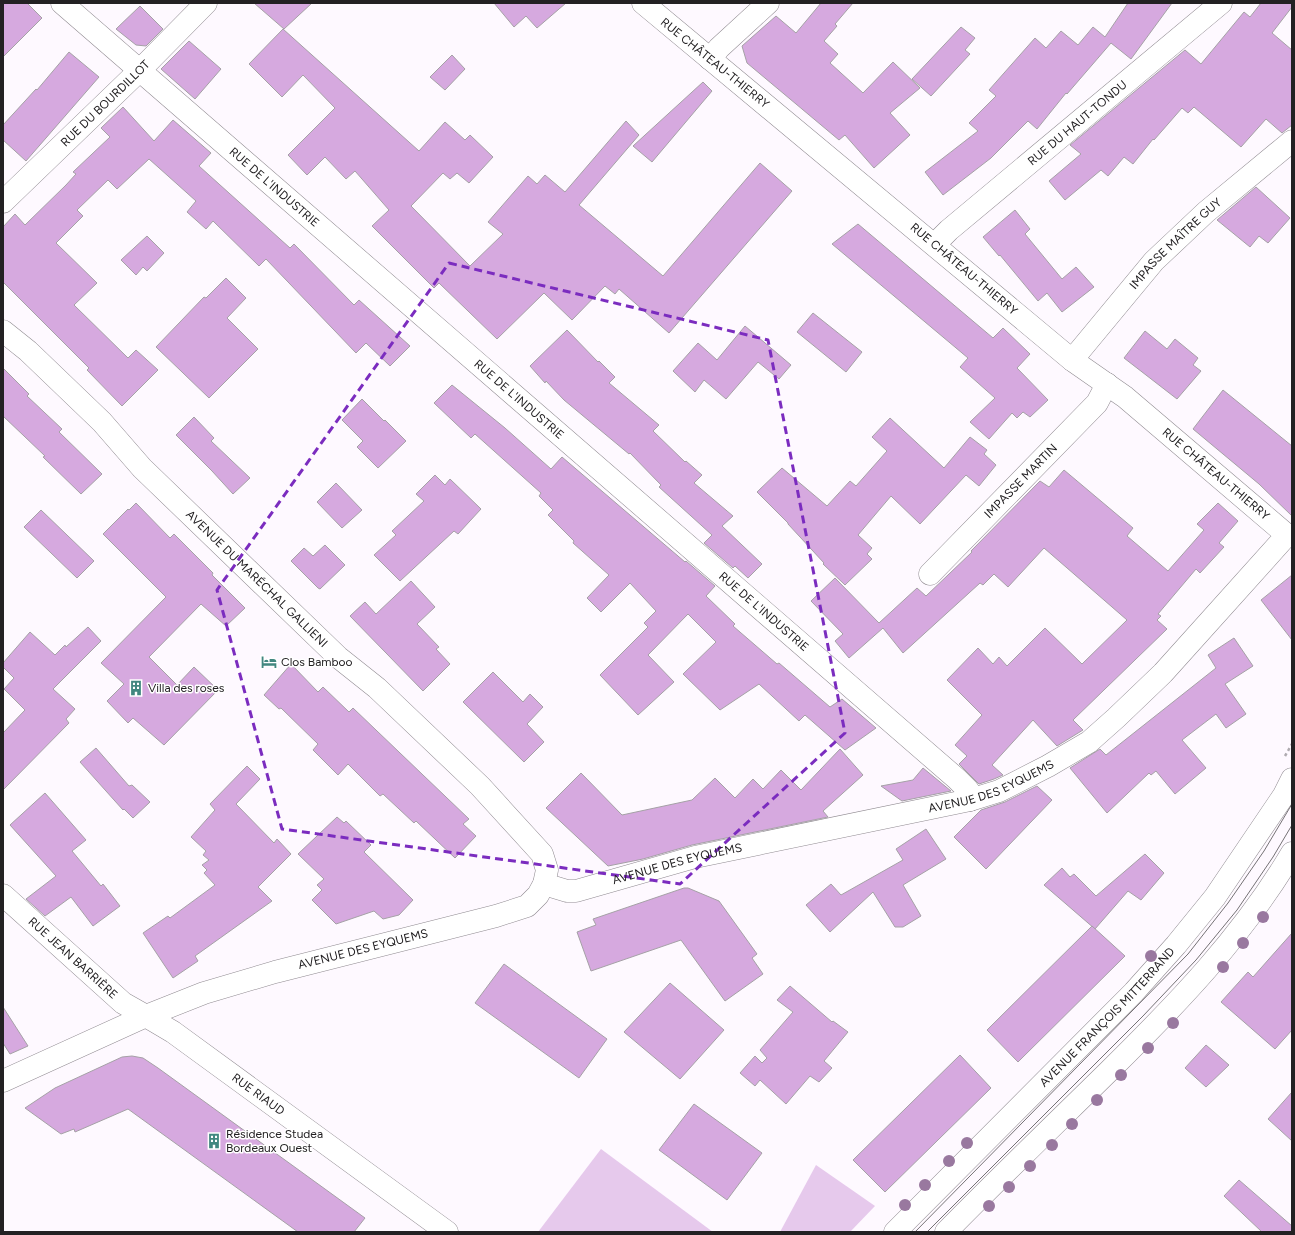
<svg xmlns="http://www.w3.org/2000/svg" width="1295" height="1235" viewBox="0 0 1295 1235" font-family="Figtree,sans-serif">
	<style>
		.green { fill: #e6c9ec }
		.building { fill: #d6a9df; stroke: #a5a1a6 }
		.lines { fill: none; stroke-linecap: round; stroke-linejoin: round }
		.street-casing { stroke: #908b91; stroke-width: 23 }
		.secondary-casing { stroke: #908b91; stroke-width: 23 }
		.path { stroke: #afabb0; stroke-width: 2.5; stroke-dasharray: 3 3; stroke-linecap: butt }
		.street { stroke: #fff; stroke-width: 22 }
		.secondary { stroke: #fff; stroke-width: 22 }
		.tram { stroke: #757275; stroke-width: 1 }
		.tree { fill: #99789f }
		.marked { fill: none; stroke: #7b2cbf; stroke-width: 3; stroke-dasharray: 8 5; stroke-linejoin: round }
		.labels { text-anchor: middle; stroke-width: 3; stroke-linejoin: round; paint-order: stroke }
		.street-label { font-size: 12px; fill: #232123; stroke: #fff }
		.poi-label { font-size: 12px; fill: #232123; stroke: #fff; text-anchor: start }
	</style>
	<rect width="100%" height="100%" fill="#fef9ff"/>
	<g class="green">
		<path d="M601,1149L713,1232H538Z"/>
		<path d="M816,1165L875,1206L850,1232H780Z"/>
	</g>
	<g class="building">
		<path d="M3,3H27L42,18L3,57Z"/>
		<path d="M254,3H312L284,29Z"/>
		<path d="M494,3H566L537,28L526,16L514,27Z"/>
		<path d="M821,3H853L835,24L837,26L824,41L838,54L830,63L863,93L893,62L920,88L890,113L910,135L874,168L845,135L839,140L747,63L742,46L776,16L796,33Z"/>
		<path d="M1128,3H1172L1131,59L1111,43L1067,94L1066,93L1037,129L1028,121L991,158L943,195L925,172L978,131L969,123L996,96L989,90L1035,38L1046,48L1061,31L1078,45L1093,27L1105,37Z"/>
		<path d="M1261,3H1292V7L1272,33L1292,50V125L1282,133L1266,119L1241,147L1194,107L1188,113L1182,108L1154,140L1153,139L1133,164L1124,157L1108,176L1101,170L1065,200L1049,181L1081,154L1070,145L1185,50L1201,64L1244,12L1250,17Z"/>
		<path d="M140,6L163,29L146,46L136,45L116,29Z"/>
		<path d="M961,27L975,38L965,50L970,54L931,96L912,79Z"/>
		<path d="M283,29L419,151L445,122L465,140L470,135L493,157L469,183L457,173L450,179L443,173L411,206L470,266L503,234L488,222L528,176L537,184L545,175L565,192L626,121L639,135L579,205L663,276L760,163L792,191L669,333L619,289L615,294L605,286L572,320L544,293L497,339L439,283L434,288L372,226L389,210L355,171L346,179L325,157L307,175L288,155L335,108L303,75L282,97L249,64Z"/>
		<path d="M189,41L221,69L195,99L161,69Z"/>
		<path d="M69,52L99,77L26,161L3,140V125L36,89L37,90Z"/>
		<path d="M452,55L465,69L445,90L430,77Z"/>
		<path d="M703,82L712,91L652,162L633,146Z"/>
		<path d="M123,107L154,141L173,120L211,153L199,166L290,248L294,244L354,305L359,300L410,346L390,366L366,343L356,353L266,259L259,266L213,221L206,229L187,212L196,201L149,159L117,189L108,180L77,210L83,216L56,243L97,283L74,305L128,358L136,350L158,370L122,406L87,370L89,368L3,282V227L15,214L25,225L66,185L76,174L73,172L110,137L101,128Z"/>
		<path d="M1256,187L1290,218L1268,243L1259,236L1250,247L1217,220Z"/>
		<path d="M1015,210L1030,229L1025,234L1062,279L1076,267L1094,287L1062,312L1047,293L1038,301L1000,255L999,256L983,237Z"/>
		<path d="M858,224L993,338L1003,328L1030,354L1017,368L1048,400L1030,417L1023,412L1017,418L1012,413L989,439L970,422L995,398L960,367L968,358L832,244Z"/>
		<path d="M147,236L164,253L147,271L143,267L136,275L121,260Z"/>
		<path d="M226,278L246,298L227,318L258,349L209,398L156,347L204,297L206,298Z"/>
		<path d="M813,313L862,352L846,372L797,332Z"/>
		<path d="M745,326L791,365L779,379L758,362L726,399L704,380L695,392L673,371L698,343L717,360Z"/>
		<path d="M567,330L598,362L599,361L615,377L609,383L659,425L653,431L685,462L686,461L702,475L694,483L733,516L722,526L762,564L748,578L735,566L733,568L704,543L712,535L659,487L661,485L630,453L629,454L564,400L546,381L545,383L530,366Z"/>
		<path d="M1145,331L1167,349L1175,339L1198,358L1193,365L1201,371L1177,399L1124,358Z"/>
		<path d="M3,368L29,394L27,396L62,429L59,432L102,474L81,494L43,457L45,456L3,416Z"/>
		<path d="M452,385L505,428L551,469L562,457L685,562L686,561L715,586L706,596L735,624L733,626L777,664L779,663L830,707L842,699L876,728L845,750L805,715L799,721L759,684L720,710L683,674L716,642L688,614L648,655L674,682L638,715L600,675L648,627L644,623L656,611L630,583L601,612L587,598L609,575L573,543L574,541L548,515L553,510L539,496L541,493L475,434L471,438L434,403Z"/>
		<path d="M1223,390L1292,446V516L1259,484L1193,429Z"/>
		<path d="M362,399L384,421L385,420L406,441L378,468L357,447L363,441L342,420Z"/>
		<path d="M194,417L214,438L211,441L250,478L233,494L212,471L176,435Z"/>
		<path d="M890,418L944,468L970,437L987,450L984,454L996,465L979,486L966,475L920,524L891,496L858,535L872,548L867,554L872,559L845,585L823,564L824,563L788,524V523L757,492L782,468L827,506L850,481L856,486L887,451L872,437Z"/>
		<path d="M1064,470L1133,528L1127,536L1168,571L1204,530L1197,524L1218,503L1238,521L1219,543L1224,547L1200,573L1196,569L1158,614L1161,616L1157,620L1167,629L1073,720L1083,730L1057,746L1033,720L992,765L1003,775L994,779L979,784L959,764L967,756L955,745L982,715L947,680L978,648L993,664L999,657L1007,666L1045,628L1082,664L1127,620L1044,548L1008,587L994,574L983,585L980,583L903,653L883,628L849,658L835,641L843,634L811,601L835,578L879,623L917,588L926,596L972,552L971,551L1040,481L1049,487Z"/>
		<path d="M435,475L445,485L450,479L481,509L458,534L454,531L400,581L374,555L396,535L392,531L424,501L416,494Z"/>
		<path d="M336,483L362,510L342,528L317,502Z"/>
		<path d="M136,503L170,538L174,534L213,573L212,575L245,608L226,626L201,604L149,657L177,685L194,667L218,690L164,745L133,718L128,723L107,701L124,684L101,663L166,597L103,534L128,509L129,510Z"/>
		<path d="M41,510L94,561L77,578L24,527Z"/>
		<path d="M325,545L345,565L320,589L318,588L291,561L304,548L313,556Z"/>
		<path d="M1292,575V640L1261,600Z"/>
		<path d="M411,581L435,607L417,624L439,647L436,649L450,664L423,691L350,616L365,602L376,614Z"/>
		<path d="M88,627L101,641L53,689L75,709L66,719L69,723L3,790V733L25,710L4,689L14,678L3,667V663L30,632L55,655L65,645L66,647Z"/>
		<path d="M1234,638L1253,666L1225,684L1246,714L1226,728L1216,714L1182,740L1206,768L1175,794L1156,771L1151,775L1149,773L1107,813L1070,768L1100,749L1106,755L1216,668L1208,655Z"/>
		<path d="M291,664L318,692L323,687L349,712L353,708L469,819L463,824L476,836L455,858L416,821L414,823L383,794L380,796L348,764L338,775L313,750L318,744L281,708L279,709L264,695Z"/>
		<path d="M493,672L523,702L530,694L543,707L527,724L544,742L524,762L463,702Z"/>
		<path d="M96,748L129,786L132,785L150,802L133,818L124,809L123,810L80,762Z"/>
		<path d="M840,749L863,775L823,811L828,817L692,845L643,859L608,866L546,808L581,773L622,815L692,800L715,778L735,798L753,779L763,789L781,770L801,790Z"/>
		<path d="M247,766L260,779L236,804L274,843L277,839L291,854L258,887L272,901L195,956L198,961L173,978L143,933L168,916L170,918L215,885L204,873L207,870L202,865L209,860L203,855L206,851L191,837L215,810L210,804Z"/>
		<path d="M923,768L951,791L902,801L881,786L913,780Z"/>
		<path d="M1037,786L1052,800L986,869L954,837L981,810L1005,802Z"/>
		<path d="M45,793L86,840L72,851L101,886L103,884L120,906L93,926L71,897L45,916L26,899L56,876L10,825Z"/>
		<path d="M337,817L344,823L346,821L371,845L364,852L413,900L399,915L383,919L374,911L336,924L312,900L322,890L317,885L324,879L298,854Z"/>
		<path d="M926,829L946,859L903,885L921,916L903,927H895L873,892L830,932L806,905L831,884L841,895L903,860L896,849Z"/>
		<path d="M1145,854L1164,873L1141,900L1128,891L1095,929L1044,885L1062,868L1070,877L1074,874L1096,896Z"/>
		<path d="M684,888H688L719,901L757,954L752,958L763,974L725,1001L681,940L591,971L577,932L596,925L593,919Z"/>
		<path d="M1092,926L1125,956L1018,1062L987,1030Z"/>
		<path d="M1292,933V1030L1275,1049L1221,1002L1248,972L1253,977Z"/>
		<path d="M504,964L607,1039L579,1078L475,1003Z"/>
		<path d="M670,983L724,1030L680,1079L624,1032Z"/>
		<path d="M790,986L832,1022L833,1021L848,1032L824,1061L832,1068L819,1082L810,1076L786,1104L760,1080L755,1086L740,1073L755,1056L762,1063L767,1058L760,1050L793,1012L777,1000Z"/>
		<path d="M3,1007L28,1046L10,1054L3,1043Z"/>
		<path d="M1206,1045L1229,1065L1206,1087L1185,1068Z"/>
		<path d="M960,1055L991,1088L885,1192L853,1160Z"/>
		<path d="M132,1056L143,1058L158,1068L365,1218L354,1232H298L128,1109L75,1132L74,1129L61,1134L25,1108L55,1088L122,1057Z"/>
		<path d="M1292,1092V1141L1268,1119Z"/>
		<path d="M694,1104L762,1153L727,1200L659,1150Z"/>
		<path d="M1239,1180L1292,1226V1232H1262L1224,1196Z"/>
	</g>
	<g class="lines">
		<defs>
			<g id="street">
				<path id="s1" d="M62,3L957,779L968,790L970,800"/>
				<path d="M710,59L719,48L768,3"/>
				<path id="s2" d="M3,202L140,70L206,3"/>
				<path id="s3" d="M935,244L949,230L1221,3"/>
				<path id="s4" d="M3,331L28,351L102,422L142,468L338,657L377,688L480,786L542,854L547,870L544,884L538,895L527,906L496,916L275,972L204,993L146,1016L123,1003L3,895"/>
				<path id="s5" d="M1072,360L1154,261L1206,212L1292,141"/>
				<path id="s6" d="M930,574L1097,403L1107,384"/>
				<path id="s7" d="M544,884L567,891H576L695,857L970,800L999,791L1048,766L1089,742L1116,718L1163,673L1287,535L1125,397L1072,360L643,3"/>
			</g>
			<g id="secondary">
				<path id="s8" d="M3,1081L146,1016L173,1032L447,1232"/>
				<path id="s9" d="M895,1232L1134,992L1176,945L1215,897L1284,795L1292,779"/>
				<path d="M946,1232C999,1178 1054,1125 1108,1072C1177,1004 1242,937 1292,853"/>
			</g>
		</defs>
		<use href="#street" class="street-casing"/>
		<use href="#secondary" class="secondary-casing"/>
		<path class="path" d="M1285,756L1292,744"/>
		<use href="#street" class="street"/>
		<use href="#secondary" class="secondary"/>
		<g class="tram">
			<path d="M915,1232L1188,954L1228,903L1264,851L1292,804"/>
			<path d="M927,1232L1143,1016L1196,960L1237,910L1273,857L1292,825"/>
		</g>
	</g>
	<g class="tree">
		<circle cx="1263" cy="917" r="6"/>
		<circle cx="1243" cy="943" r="6"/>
		<circle cx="1151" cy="956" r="6"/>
		<circle cx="1223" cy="967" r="6"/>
		<circle cx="1173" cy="1023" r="6"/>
		<circle cx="1148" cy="1048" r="6"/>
		<circle cx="1121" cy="1075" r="6"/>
		<circle cx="1097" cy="1100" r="6"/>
		<circle cx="1072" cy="1124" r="6"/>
		<circle cx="967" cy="1143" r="6"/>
		<circle cx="1052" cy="1145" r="6"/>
		<circle cx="949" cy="1161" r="6"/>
		<circle cx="1030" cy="1166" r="6"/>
		<circle cx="925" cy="1185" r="6"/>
		<circle cx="1009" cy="1187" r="6"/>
		<circle cx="905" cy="1205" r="6"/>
		<circle cx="989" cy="1206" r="6"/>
	</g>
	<path class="marked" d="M449,263L768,340L845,733L680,884L282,829L217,590Z"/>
	<defs>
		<symbol id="hotel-bare" viewBox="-9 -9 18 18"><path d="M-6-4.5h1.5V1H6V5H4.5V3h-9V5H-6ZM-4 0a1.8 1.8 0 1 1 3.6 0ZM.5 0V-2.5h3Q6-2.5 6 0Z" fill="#41877f" stroke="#fff" stroke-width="2.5" paint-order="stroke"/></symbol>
		<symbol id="building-bare" viewBox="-9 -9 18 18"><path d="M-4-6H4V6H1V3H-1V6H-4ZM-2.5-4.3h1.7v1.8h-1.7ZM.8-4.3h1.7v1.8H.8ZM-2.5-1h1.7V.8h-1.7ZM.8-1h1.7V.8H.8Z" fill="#41877f" stroke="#fff" stroke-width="2.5" paint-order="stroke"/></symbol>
	</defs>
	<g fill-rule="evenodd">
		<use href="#hotel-bare" x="258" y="651" width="22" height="22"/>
		<use href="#building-bare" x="125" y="677" width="22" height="22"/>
		<use href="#building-bare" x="203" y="1130" width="22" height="22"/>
	</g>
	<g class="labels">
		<g class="street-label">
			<text transform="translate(715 63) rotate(39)" y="4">RUE CHÂTEAU-THIERRY</text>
			<text dy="4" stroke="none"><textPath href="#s2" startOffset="142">RUE DU BOURDILLOT</textPath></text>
			<text dy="4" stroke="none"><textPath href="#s3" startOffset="187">RUE DU HAUT-TONDU</textPath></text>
			<text dy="4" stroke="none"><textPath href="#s1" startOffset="281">RUE DE L'INDUSTRIE</textPath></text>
			<text dy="4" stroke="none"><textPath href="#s5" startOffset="156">IMPASSE MAÎTRE GUY</textPath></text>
			<text transform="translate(964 269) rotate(40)" y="4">RUE CHÂTEAU-THIERRY</text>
			<text dy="4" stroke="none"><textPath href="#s1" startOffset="605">RUE DE L'INDUSTRIE</textPath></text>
			<text transform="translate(1216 474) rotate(40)" y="4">RUE CHÂTEAU-THIERRY</text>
			<text dy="4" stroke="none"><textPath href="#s6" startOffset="130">IMPASSE MARTIN</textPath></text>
			<text dy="4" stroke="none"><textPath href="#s4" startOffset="355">AVENUE DU MARÉCHAL GALLIENI</textPath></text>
			<text dy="4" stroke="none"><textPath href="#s1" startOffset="929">RUE DE L'INDUSTRIE</textPath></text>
			<text dy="4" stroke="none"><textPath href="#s7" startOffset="462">AVENUE DES EYQUEMS</textPath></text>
			<text dy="4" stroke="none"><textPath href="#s7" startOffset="138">AVENUE DES EYQUEMS</textPath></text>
			<text transform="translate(363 949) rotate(-14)" y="4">AVENUE DES EYQUEMS</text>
			<text transform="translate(73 958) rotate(42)" y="4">RUE JEAN BARRIÈRE</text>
			<text dy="4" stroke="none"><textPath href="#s9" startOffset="302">AVENUE FRANÇOIS MITTERRAND</textPath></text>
			<text dy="4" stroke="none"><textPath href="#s8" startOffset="294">RUE RIAUD</textPath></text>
		</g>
		<g class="poi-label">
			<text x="281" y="666">Clos Bamboo</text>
			<text x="148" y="692">Villa des roses</text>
			<text x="226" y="1138">Résidence Studea<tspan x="226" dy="14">Bordeaux Ouest</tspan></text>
		</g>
	</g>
	<rect width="1295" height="1235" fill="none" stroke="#232123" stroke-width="8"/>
</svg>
